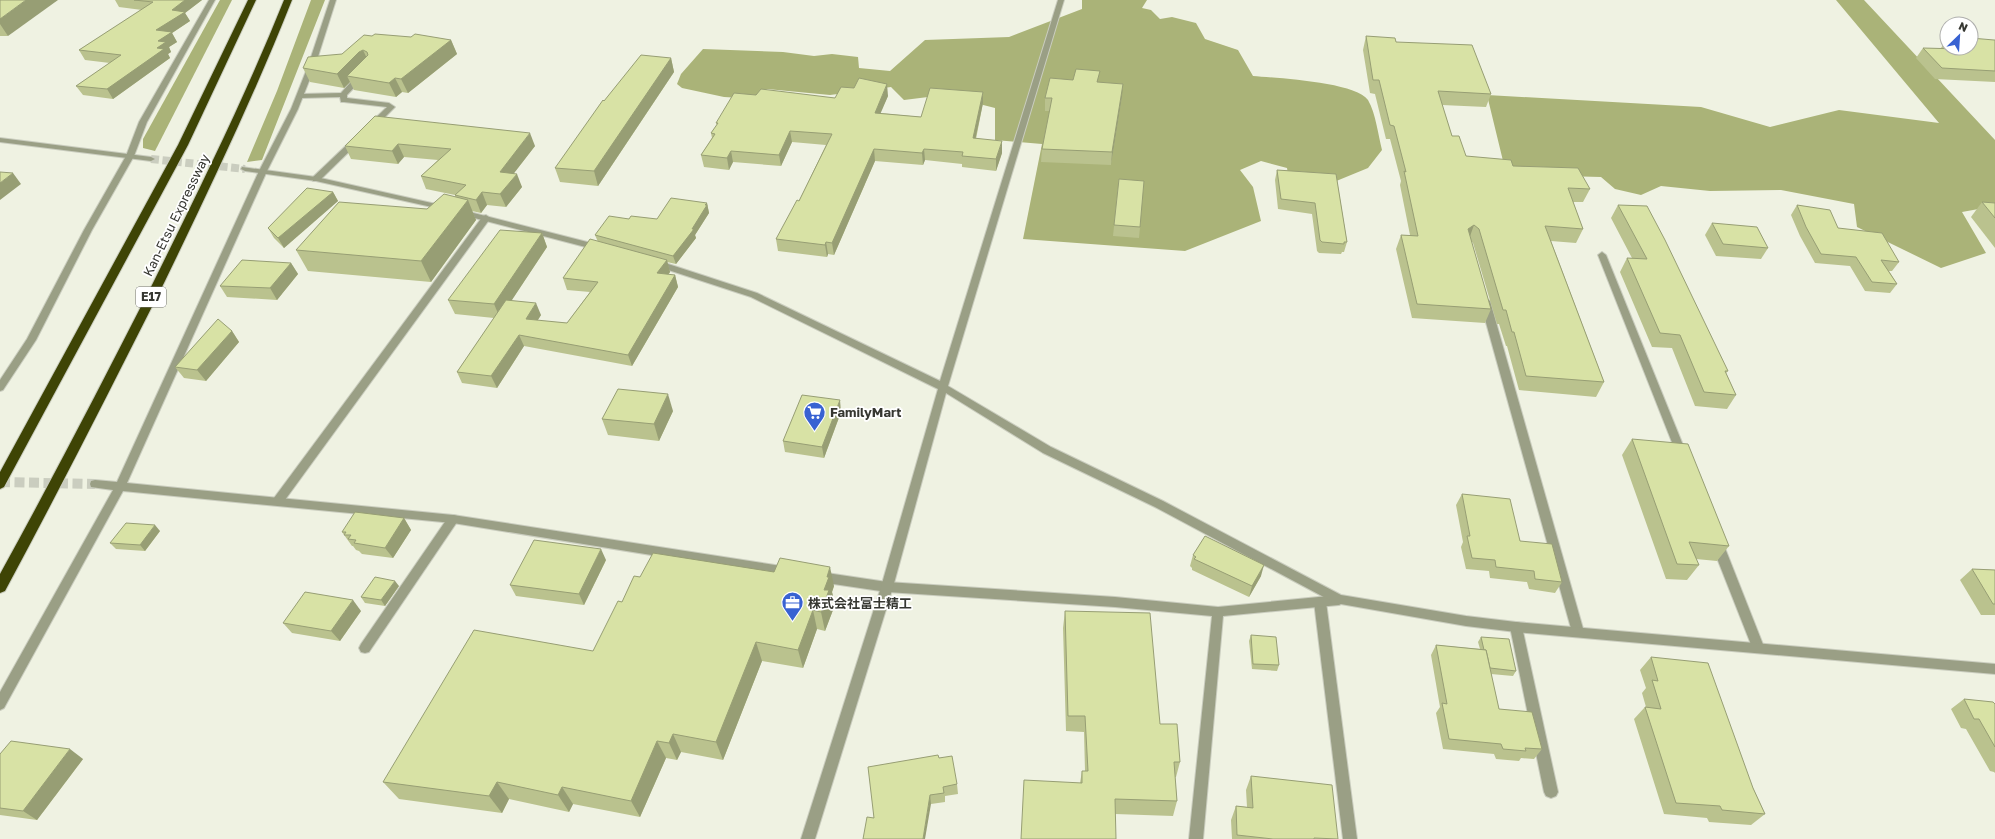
<svg xmlns="http://www.w3.org/2000/svg" width="1995" height="839" viewBox="0 0 1995 839" font-family="'Golos Text','Noto Sans JP',sans-serif">
	<style>
		.forest { fill: #aab378 }
		.lines { fill: none; stroke-linecap: round; stroke-linejoin: round }
		.minor-tunnel { stroke: #cacdbf; stroke-width: 10; stroke-dasharray: 10 4.5; stroke-linecap: butt }
		.tertiary-tunnel { stroke: #cacdbf; stroke-width: 8; stroke-dasharray: 8 3.5; stroke-linecap: butt }
		.service-casing { stroke: #cacdbf; stroke-width: 2 }
		.minor-casing { stroke: #cacdbf; stroke-width: 2 }
		.tertiary-casing { stroke: #cacdbf; stroke-width: 2 }
		.motorway-casing { stroke: #cacdbf; stroke-width: 2 }
		.service { fill: #9a9f85; fill-rule: evenodd }
		.minor { fill: #9a9f85; fill-rule: evenodd }
		.tertiary { fill: #9a9f85; fill-rule: evenodd }
		.motorway { fill: #3e4405; fill-rule: evenodd }
		.wall { fill: #bac28e }
		.shaded-wall { fill: #979e74 }
		.building { fill: #d8e2a5; stroke: #979e74 }
		.labels { text-anchor: middle; stroke-width: 3.5; stroke-linejoin: round; paint-order: stroke }
		.shield { fill: #fff; stroke: #72736f; stroke-width: 1 }
		.shield-label { font-size: 12px; font-weight: bold; fill: #363731 }
		.street-label { font-size: 13px; fill: #363731; stroke: #fff }
		.poi-label { font-size: 13px; font-weight: bold; fill: #363731; stroke: #fff; text-anchor: start }
	</style>
	<rect width="100%" height="100%" fill="#eff2e2"/>
	<g class="forest">
		<path d="M220,0H232L155,151L143,148V139Z"/>
		<path d="M311,0H325L262,160L247,162L277,91Z"/>
		<path d="M1082,0H1147L1142,8L1151,10L1160,19L1172,17L1196,23L1205,39L1238,50L1253,76C1277,78 1355,82 1368,100C1376,114 1378,135 1382,150L1368,168L1329,184L1290,186L1287,168L1261,161L1240,170L1253,187L1261,221L1185,251L1023,239L1042,144L995,140V108L944,95L904,100L891,87L830,95L767,89L759,99L724,97L682,88L677,84L681,74L703,49L783,52L814,56L832,54L858,57L859,68L890,71L925,40L1009,37L1082,9Z"/>
		<path d="M1836,0H1864L1995,140V206L1962,212L1986,253L1941,268L1857,227L1854,204L1781,190L1710,191L1661,186L1641,195L1615,189L1601,177L1524,175L1504,165L1487,95L1701,107L1770,127L1839,110L1939,123Z"/>
	</g>
	<g class="lines">
		<path class="minor-tunnel" d="M0,482L95,484"/>
		<path class="tertiary-tunnel" d="M151,159L245,169"/>
		<defs>
			<g id="service">
				<path d="M358,74L365,76L347,95V98L389,103L395,107L373,129H367L366,127L387,107L344,102H341L340,97L301,98L297,96L301,94L341,93Z"/>
				<path d="M353,139H356L360,141L319,181H313V177Z"/>
				<path d="M486,215L490,218L489,220L282,504H274L273,501L274,498L483,216Z"/>
				<path d="M1602,252L1606,255L1687,455L1686,458H1678L1677,455L1598,255Z"/>
				<path d="M1485,298L1490,301L1584,632L1582,636L1578,637L1574,636L1572,632L1480,301Z"/>
				<path d="M453,515L457,516L458,519L457,522L369,652L365,653L361,652L359,648L361,644L449,516Z"/>
				<path d="M1717,539L1721,540L1723,543L1764,647L1762,651L1758,652L1754,651L1752,647L1711,543L1713,540Z"/>
				<path d="M1320,597L1324,599L1326,602L1357,839H1343L1314,602L1316,599Z"/>
				<path d="M1516,622L1520,623L1522,627L1558,792L1556,796L1551,798L1546,796L1544,792L1510,627L1512,623Z"/>
			</g>
			<g id="minor">
				<path d="M209,0H215L147,122L134,156L92,230L36,340L3,390L0,391V380L27,339L84,230L126,156L139,122Z"/>
				<path d="M330,0H336L315,66L298,109L267,171L127,483L453,515L788,567L792,569L794,572L792,575L788,577L453,523L123,491L4,708L0,710V692L113,490L91,487L90,484L91,481L95,480L117,482L259,171L291,109L308,66Z"/>
				<path d="M820,572L887,582L1115,597L1218,607L1339,595L1343,597L1345,600L1343,603L1339,605L1223,616L1203,839H1189L1212,616L1115,607L887,592L820,582L816,580L814,577L816,574Z"/>
			</g>
			<g id="tertiary">
				<path d="M1058,0H1064L948,386L1051,447L1163,501L1341,595L1466,616L1516,622L1995,664V674L1516,632L1466,626L1335,603L1155,507L1043,453L946,393L893,587L815,839H801L881,587L938,389L751,297L653,265L652,263L656,260L659,261L757,293L940,381Z"/>
				<path d="M0,138L151,157L155,159L151,161L0,142Z"/>
				<path d="M242,167L316,177L445,206L449,208L445,210L316,181L245,171L241,169Z"/>
				<path d="M459,210H462L603,246L604,248L600,251L597,250L459,214Z"/>
			</g>
			<g id="motorway">
				<path d="M248,0H256L188,145L4,487L0,489V472L178,145Z"/>
				<path d="M284,0H292C254,96 209,190 164,283C112,386 60,489 5,591L0,593V574C53,478 103,381 153,283C199,190 245,97 284,0Z"/>
			</g>
		</defs>
		<use href="#service" class="service-casing"/>
		<use href="#minor" class="minor-casing"/>
		<use href="#tertiary" class="tertiary-casing"/>
		<use href="#motorway" class="motorway-casing"/>
		<use href="#service" class="service"/>
		<use href="#minor" class="minor"/>
		<use href="#tertiary" class="tertiary"/>
		<use href="#motorway" class="motorway"/>
	</g>
	<g class="wall">
		<path d="M0,0L8,36H0Z"/>
		<path d="M115,0H202L185,13L190,21L172,33L177,42L169,47L171,52L168,54L170,58L113,99L83,95L76,86L110,63L85,60L79,50L142,10L119,7Z"/>
		<path d="M372,36L451,40L457,54L408,93L402,92L396,97L354,90L350,82L344,88L310,82L303,68L342,54Z"/>
		<path d="M1366,36L1396,42L1491,94L1486,107L1442,105L1452,136L1466,156L1513,166L1590,189L1583,202H1573L1583,229L1576,243L1551,241L1604,382L1596,397L1519,390L1507,346H1506L1499,324H1497L1473,243L1471,241L1491,309L1485,323L1412,318L1396,249L1401,235H1410L1400,185L1401,181L1390,139H1386L1375,94L1370,93L1363,50Z"/>
		<path d="M1947,39V48H1971L1995,40V82L1935,79L1916,58L1923,48L1942,49L1941,48Z"/>
		<path d="M671,58L674,72L598,186L560,182L555,168L604,101Z"/>
		<path d="M1099,82L1122,97L1111,165L1041,162L1042,149L1050,111H1045V98Z"/>
		<path d="M983,92V103L976,139L1002,153L996,171L962,167V164L925,160L923,165L875,161L834,255L828,254L827,257L778,251L776,239L799,201L826,145L792,142L781,166L733,162L729,170L704,167L701,155L712,138L711,133L717,125L716,123L756,95L835,98L888,96L880,113L921,117Z"/>
		<path d="M375,116L535,146L513,174L522,187L506,207L487,205L481,213L472,211L476,220L431,282L308,271L296,250L427,209L455,197V195L426,189L421,176L438,160L404,157L398,164L351,159L345,146Z"/>
		<path d="M1277,170L1336,174L1347,242L1344,252H1342L1341,254L1319,253L1317,251L1312,214L1278,209L1275,180Z"/>
		<path d="M1119,179L1140,227L1139,238L1113,236Z"/>
		<path d="M333,192L338,201L284,248L274,238L268,228Z"/>
		<path d="M1982,202L1995,203V248L1971,217Z"/>
		<path d="M707,203L709,213L695,235L696,238L676,264L667,262L670,272L668,275H675L678,287L632,366L524,346L497,388L462,383L457,372L494,318L455,314L448,300L542,233L547,247L511,301L541,315L537,321L567,323L590,292L567,290L563,278L598,242L595,235L629,219H657Z"/>
		<path d="M1618,205L1728,371L1726,373L1736,395L1727,409L1695,406L1672,348L1652,347L1620,272L1627,258H1632L1611,218Z"/>
		<path d="M1797,205L1899,262L1892,271H1889L1897,284L1890,293L1865,291L1850,266L1815,263L1800,236L1791,215Z"/>
		<path d="M1712,223L1768,248L1761,259L1716,256L1705,235Z"/>
		<path d="M291,263L298,274L277,300L227,297L220,286Z"/>
		<path d="M232,331L239,342L206,381L184,378L175,367Z"/>
		<path d="M673,411L659,441L608,435L602,419Z"/>
		<path d="M841,412L824,458L785,452L783,441Z"/>
		<path d="M1632,439L1729,546L1717,561L1696,559L1699,565L1687,580L1666,579L1622,455Z"/>
		<path d="M1462,494L1520,541L1562,582L1555,593L1529,589L1527,582L1490,578L1489,571L1466,569L1461,547L1463,542L1456,505Z"/>
		<path d="M404,518L411,530L393,558L362,554L359,551L356,550L353,546H352L342,532Z"/>
		<path d="M160,531L145,551L116,549L110,543Z"/>
		<path d="M1193,555L1261,576L1249,597L1192,570V568L1190,566Z"/>
		<path d="M606,560L584,605L516,596L510,585Z"/>
		<path d="M1972,569L1995,570V615H1981L1960,580Z"/>
		<path d="M640,577L834,586L832,592L833,596L831,601L833,610L825,631L817,629L803,668L762,661L723,760L681,752L677,760L666,758L640,817L573,804L569,812L509,799L502,813L399,799L383,782L593,651L622,602Z"/>
		<path d="M399,586L385,606L365,603L361,597Z"/>
		<path d="M361,611L340,641L292,633L283,623Z"/>
		<path d="M1065,611L1160,724L1180,762L1176,777H1175L1177,801L1173,816L1115,814L1080,783L1082,771H1085L1084,732L1066,731L1063,628Z"/>
		<path d="M1251,635L1279,665L1277,671L1252,669L1249,641Z"/>
		<path d="M1481,637L1516,671L1513,676L1491,674L1499,709L1542,749L1534,759L1521,758L1519,761L1496,759L1494,754L1443,749L1436,713L1440,707L1431,655L1436,645L1480,649L1478,642Z"/>
		<path d="M1651,657L1753,788L1765,814L1751,825L1709,822L1707,818L1664,814L1634,719L1645,707H1646L1642,693L1646,688L1640,670Z"/>
		<path d="M1964,699L1995,704V773L1994,772L1990,771L1966,729L1961,728L1951,709Z"/>
		<path d="M0,754L83,759L37,820L0,815Z"/>
		<path d="M939,758L957,784L958,794L945,796V802L931,804L874,818Z"/>
		<path d="M1251,776L1338,839H1232L1231,820L1236,806L1247,807L1246,790Z"/>
	</g>
	<g class="shaded-wall">
		<path d="M26,0H58L8,36L0,24V19Z"/>
		<path d="M185,0H202L185,13L190,21L172,33L177,42L169,47L171,52L168,54L170,58L113,99L107,89L157,48L158,41L156,30L172,10Z"/>
		<path d="M451,40L457,54L408,93L401,79Z"/>
		<path d="M363,50L370,65L347,76L350,82L344,88L337,74L359,52Z"/>
		<path d="M671,58L674,72L598,186L594,171Z"/>
		<path d="M395,78L402,92L396,97L389,83Z"/>
		<path d="M887,84L888,96L876,124L875,113Z"/>
		<path d="M1123,84L1122,97L1111,165L1112,152Z"/>
		<path d="M983,92V103L973,150V138Z"/>
		<path d="M790,131L792,142L781,166L779,155Z"/>
		<path d="M530,133L535,146L505,185L500,172Z"/>
		<path d="M1002,141V153L996,171V159Z"/>
		<path d="M398,144L404,157L398,164L392,151Z"/>
		<path d="M874,149L875,161L834,255L832,243Z"/>
		<path d="M924,149L925,160L923,165L922,153Z"/>
		<path d="M731,151L733,162L729,170L727,158Z"/>
		<path d="M13,173L21,184L0,200V183Z"/>
		<path d="M517,174L522,187L506,207L500,194Z"/>
		<path d="M333,192L338,201L284,248L278,238Z"/>
		<path d="M482,192L487,205L481,213L476,200Z"/>
		<path d="M468,200L476,220L431,282L421,261Z"/>
		<path d="M707,203L709,213L695,235L696,238L676,264L673,256L692,229Z"/>
		<path d="M1474,225L1469,239L1468,229Z"/>
		<path d="M542,233L547,247L500,318L494,304Z"/>
		<path d="M826,242L828,254L827,257L825,245Z"/>
		<path d="M667,260L670,272L660,285L657,273Z"/>
		<path d="M291,263L298,274L277,300L270,288Z"/>
		<path d="M675,275L678,287L632,366L628,355Z"/>
		<path d="M536,303L541,315L531,331L526,319Z"/>
		<path d="M232,331L239,342L206,381L197,370Z"/>
		<path d="M519,335L524,346L497,388L491,376Z"/>
		<path d="M668,394L673,411L659,441L654,424Z"/>
		<path d="M840,400L841,412L824,458L822,447Z"/>
		<path d="M404,518L411,530L393,558L385,548Z"/>
		<path d="M155,525L160,531L145,551L140,545Z"/>
		<path d="M601,549L606,560L584,605L579,594Z"/>
		<path d="M1264,565L1261,576L1249,597L1252,586Z"/>
		<path d="M830,567L834,586L832,592L833,596L831,601L833,610L825,631L821,612L827,577Z"/>
		<path d="M395,581L399,586L385,606L381,600Z"/>
		<path d="M353,600L361,611L340,641L331,631Z"/>
		<path d="M813,610L817,629L803,668L798,650Z"/>
		<path d="M756,642L762,661L723,760L716,742Z"/>
		<path d="M673,734L681,752L677,760L669,743Z"/>
		<path d="M657,741L666,758L640,817L631,801Z"/>
		<path d="M70,749L83,759L37,820L23,811Z"/>
		<path d="M497,782L509,799L502,813L489,796Z"/>
		<path d="M562,787L573,804L569,812L558,795Z"/>
		<path d="M930,795L931,804L925,839H923Z"/>
	</g>
	<g class="building">
		<path d="M0,0H26L0,19Z"/>
		<path d="M134,0H185L172,10L185,12L156,30L172,32L158,41L166,42L157,48L164,49L107,89L76,86L121,55L79,50L153,2Z"/>
		<path d="M375,34L411,37L415,34L451,40L401,79L395,78L389,83L347,76L368,55L367,52L363,50L359,52L337,74L303,68L308,57L342,54L364,35L372,36Z"/>
		<path d="M1366,36L1395,38L1396,42L1472,45L1491,94L1438,91L1452,136H1459L1466,156L1511,160L1513,166L1578,168L1590,189L1568,188L1583,229L1545,226L1604,382L1526,376L1514,332H1512L1506,310H1503L1479,229L1474,225L1468,229L1491,309L1417,304L1401,235L1418,236L1404,171L1406,172L1394,126L1390,125L1379,80H1373Z"/>
		<path d="M1971,38L1994,40H1995V71L1942,68L1923,48L1960,49L1958,48H1971Z"/>
		<path d="M641,55L671,58L594,171L555,168L603,100L604,101Z"/>
		<path d="M1076,69L1100,71L1097,82L1123,84L1112,152L1042,149L1052,98H1045L1050,78L1073,80Z"/>
		<path d="M859,78L887,84L875,113L921,117L930,88L983,92L973,138L1002,141L996,159L962,156L963,152L924,149L922,153L874,149L832,243L826,242L825,245L776,239L797,200L799,201L832,134L790,131L779,155L731,151L727,158L701,155L715,134L711,133L718,123H716L734,93L756,95L761,89L835,98L841,87L854,88Z"/>
		<path d="M375,116L530,133L500,172L517,174L500,194L482,192L476,200L455,195L466,185L421,176L451,149L398,144L392,151L345,146Z"/>
		<path d="M1277,170L1336,174L1347,242H1344V244L1322,242L1320,240L1315,203L1281,199Z"/>
		<path d="M0,172L13,173L0,183Z"/>
		<path d="M1119,179L1144,181L1140,227L1114,225Z"/>
		<path d="M307,188L333,192L278,238L268,228Z"/>
		<path d="M444,194L468,200L421,261L296,250L339,202L427,209Z"/>
		<path d="M671,198L707,203L705,205H707L692,229H694L673,256L595,235L609,216L629,219L631,216L657,219Z"/>
		<path d="M1982,202L1995,203V218Z"/>
		<path d="M1618,205L1647,206L1665,240L1728,371H1725L1736,395L1704,392L1680,335L1660,333L1627,258L1647,259Z"/>
		<path d="M1797,205L1830,210L1838,228L1882,233L1899,262L1881,260L1897,284L1872,282L1856,257L1821,254L1806,227Z"/>
		<path d="M1712,223L1757,227L1768,248L1723,244Z"/>
		<path d="M500,230L542,233L494,304L448,300Z"/>
		<path d="M590,239L667,260L657,273L675,275L628,355L519,335L491,376L457,372L506,300L536,303L526,319L567,323L598,282L563,278Z"/>
		<path d="M242,260L291,263L270,288L220,286Z"/>
		<path d="M218,319L232,331L197,370L175,367Z"/>
		<path d="M618,389L668,394L654,424L602,419Z"/>
		<path d="M802,395L840,400L822,447L783,441Z"/>
		<path d="M1632,439L1688,444L1729,546L1689,542L1699,565L1677,564Z"/>
		<path d="M1462,494L1510,499L1520,541L1552,544L1562,582L1535,579L1534,571L1496,567L1495,560L1472,558L1467,536H1470Z"/>
		<path d="M355,512L404,518L385,548L354,543L356,540L348,539L351,535H344L346,532H342Z"/>
		<path d="M126,523L155,525L140,545L110,543Z"/>
		<path d="M1205,536L1264,565L1252,586L1194,559L1196,557L1193,555Z"/>
		<path d="M534,540L601,549L579,594L510,585Z"/>
		<path d="M653,553L774,572L780,558L830,567L827,577H829L824,590H829L821,612L813,610L798,650L756,642L716,742L673,734L669,743L657,741L631,801L562,787L558,795L497,782L489,796L383,782L474,630L593,651L618,601L622,602L634,576L640,577Z"/>
		<path d="M1972,569L1995,570V604H1993Z"/>
		<path d="M375,577L395,581L381,600L361,597Z"/>
		<path d="M305,592L353,600L331,631L283,623Z"/>
		<path d="M1065,611L1150,613L1160,724H1177L1180,762H1174L1177,801L1115,799L1116,839H1021L1024,780L1082,783V771H1088L1085,716H1068Z"/>
		<path d="M1251,635L1276,637L1279,665L1253,664Z"/>
		<path d="M1481,637L1509,639L1516,671L1490,668L1486,650H1484Z"/>
		<path d="M1436,645L1486,650L1499,709L1532,712L1542,749L1525,748L1526,751L1503,749L1501,744L1449,739L1442,703L1447,704Z"/>
		<path d="M1651,657L1708,663L1753,788L1765,814L1722,810L1720,806L1676,803L1645,707L1661,709L1652,680L1658,681Z"/>
		<path d="M1964,699L1993,702L1995,704V747L1979,719H1974Z"/>
		<path d="M11,741L70,749L23,811L0,808V754Z"/>
		<path d="M938,755L939,758L952,756L957,784L943,787L944,793L930,795L923,839H863L867,817L874,818L868,767Z"/>
		<path d="M1251,776L1332,785L1338,839L1314,838V839H1273L1237,835L1236,806L1253,808Z"/>
	</g>
	<defs>
		<symbol id="supermarket-pin" viewBox="-11 -11 22 30"><path d="M0 17L-7.5 6A9.5 9.5 0 1 1 7.5 6Z" fill="#3862d2" stroke="#fff"/><path d="M-6-5.5h2.5l.6 2H6L4.5 2H-2.5L-4.4-4H-6ZM-1.5 3.2a1.3 1.3 0 1 0 .1 0ZM3 3.2a1.3 1.3 0 1 0 .1 0Z" fill="#fff"/></symbol>
		<symbol id="office-pin" viewBox="-11 -11 22 30"><path d="M0 17L-7.5 6A9.5 9.5 0 1 1 7.5 6Z" fill="#3862d2" stroke="#fff"/><path d="M-6-3h4V-5.5h4V-3h4V5H-6ZM-1-4.5V-3h2v-1.5ZM-6 0V1H6V0Z" fill="#fff"/></symbol>
	</defs>
	<g fill-rule="evenodd">
		<use href="#supermarket-pin" x="802" y="400" width="25" height="34"/>
		<use href="#office-pin" x="780" y="590" width="25" height="34"/>
	</g>
	<g class="labels">
		<rect class="shield" x="136" y="287" width="30" height="20" rx="3"/>
		<g class="shield-label">
			<text x="151" y="301">E17</text>
		</g>
		<g class="street-label">
			<text transform="translate(176 215) rotate(-64)" y="5">Kan-Etsu Expressway</text>
		</g>
		<g class="poi-label">
			<text x="830" y="417">FamilyMart</text>
			<text x="808" y="608">株式会社富士精工</text>
		</g>
	</g>
	<g transform="translate(1959 36) rotate(25)"><circle r="19" fill="#ffffff" stroke="#afafad"/>
	<path d="M0-3L7 15L0 10L-7 15Z" fill="#3862d2"/>
	<text y="-6" font-size="11" font-weight="bold" text-anchor="middle" fill="#363731">N</text>
	</g>
</svg>
